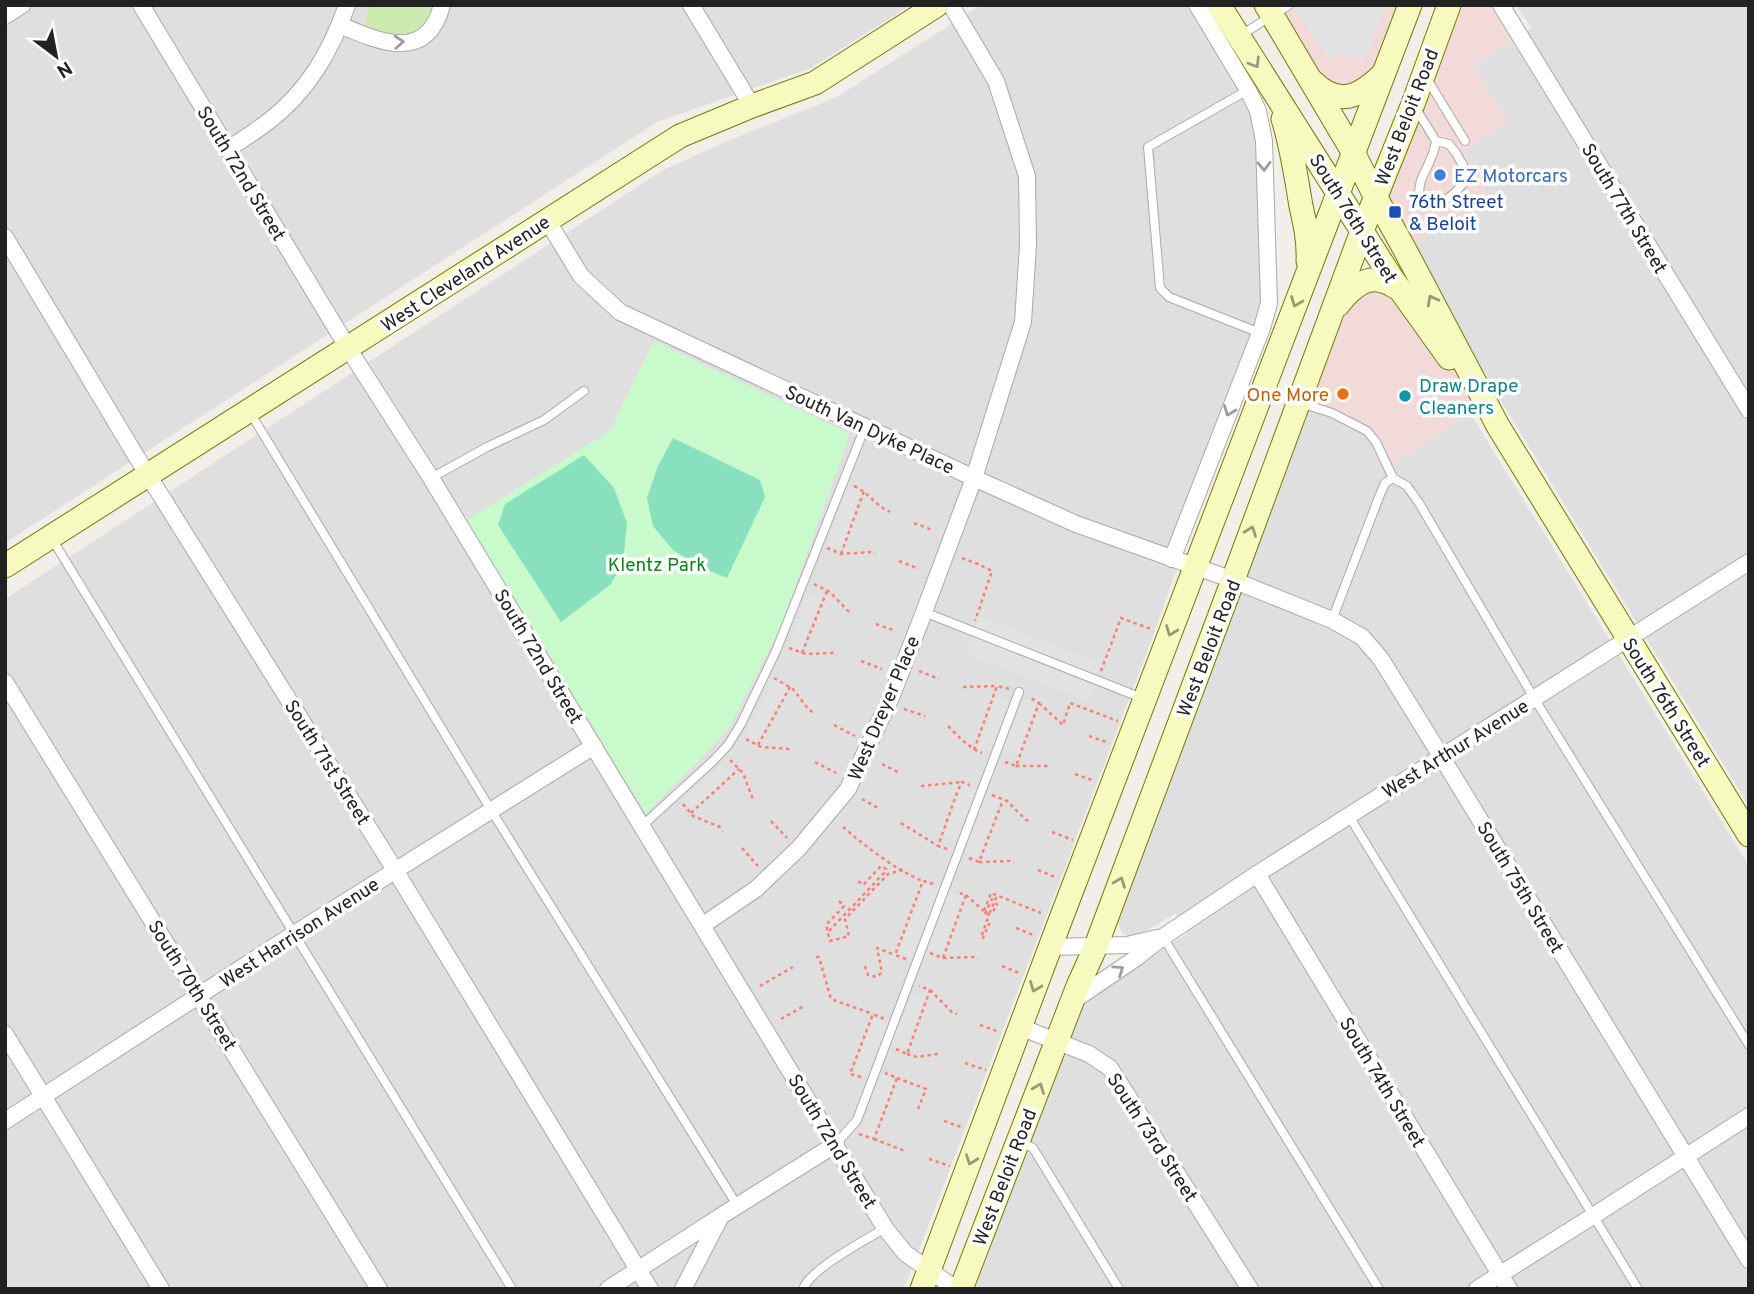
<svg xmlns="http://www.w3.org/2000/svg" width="1754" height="1294" viewBox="0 0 1754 1294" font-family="Overpass,sans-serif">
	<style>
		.residential { fill: #e0dfdf }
		.commercial { fill: #f2dad9 }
		.grass { fill: #cdebb0 }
		.park { fill: #c8facc }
		.pitch { fill: #88e0be }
		.parking { fill: #e2e2e2 }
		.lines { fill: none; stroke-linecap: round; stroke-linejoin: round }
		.lane-casing { stroke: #a9a9a9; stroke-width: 10 }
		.street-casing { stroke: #a9a9a9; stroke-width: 18 }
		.secondary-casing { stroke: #707d05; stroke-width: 25 }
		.path { stroke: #fa8072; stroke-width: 2.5; stroke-dasharray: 3.5 3.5; stroke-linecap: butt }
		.lane { stroke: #fff; stroke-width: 8 }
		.street { stroke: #fff; stroke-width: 16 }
		.secondary { stroke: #f7fabf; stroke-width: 23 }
		.oneway { stroke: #9c9c9c }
		.oneway2 { stroke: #979978 }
		.shop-dot { fill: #3f7fe0; stroke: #fff; stroke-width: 2.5 }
		.transit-dot { fill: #1a4fb4; stroke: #fff; stroke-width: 2.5 }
		.food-dot { fill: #e8710a; stroke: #fff; stroke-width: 2.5 }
		.culture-dot { fill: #0f9aa8; stroke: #fff; stroke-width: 2.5 }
		.labels { text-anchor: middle; stroke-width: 7; stroke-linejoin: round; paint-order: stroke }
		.street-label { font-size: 19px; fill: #222; stroke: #fff }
		.shop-label { font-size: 19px; fill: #366cbe; stroke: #fff; text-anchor: start }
		.transit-label { font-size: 19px; fill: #164399; stroke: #fff; text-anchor: start }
		.culture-label { font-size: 19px; fill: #0d838f; stroke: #fff; text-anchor: start }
		.food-label { font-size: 19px; fill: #c56008; stroke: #fff; text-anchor: end }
		.park-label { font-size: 19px; fill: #0c8416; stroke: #fff }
	</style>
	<rect width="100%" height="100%" fill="#f2efe9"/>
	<g class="residential">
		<path d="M5,5H911L811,68L657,122L5,543Z"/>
		<path d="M981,5H1186L1251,114L1266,208L1260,333L1152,639L904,1289H5V599L663,170L725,142L835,98Z"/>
		<path d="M1516,5H1749V806L1487,378L1444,306L1412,246L1489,197L1462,151L1509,122L1473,66L1531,28Z"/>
		<path d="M1309,405L1366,422L1393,464L1470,413L1749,866V1289H975L1055,1072L1081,1009L1087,999L1188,933L1176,913L1141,934L1134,937L1128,936L1122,933L1117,920Z"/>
	</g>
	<g class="commercial">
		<path d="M1266,5H1410L1376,91L1320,96Z"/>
		<path d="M1449,5H1501L1520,35L1473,66L1509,122L1463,151L1490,197L1405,250L1375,196Z"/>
		<path d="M1345,276L1391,277L1482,405L1393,464L1365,422L1298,401Z"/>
	</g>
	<path class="grass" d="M370,5H433C420,45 396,40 364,24Z"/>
	<path class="park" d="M654,341L850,434L781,626L729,728L701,759L646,814L467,520L610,431Z"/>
	<g class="pitch">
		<path d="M673,438L760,480L765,497L727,578L701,567L673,550L653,526L647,498L658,466Z"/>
		<path d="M584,455L614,488L627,523L623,562L611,584L561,622L498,525L505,504Z"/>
	</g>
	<g class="parking">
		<path d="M1293,5H1386L1363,63L1340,53L1328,60Z"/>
		<path d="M848,487L861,492L840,549L827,544Z"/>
		<path d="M808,594L821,599L801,651L789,646Z"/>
		<path d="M979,616L1101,663L1088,701L965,654Z"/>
		<path d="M774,681L788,689L757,744L744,736Z"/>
		<path d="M996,697L1021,707L1025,698L1036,704L1018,754L992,743L988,752L977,748Z"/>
		<path d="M721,764L730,774L691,810L682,800Z"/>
		<path d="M963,785L1000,801L977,858L965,853L968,844L944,835Z"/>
		<path d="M926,884L963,897L941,955L916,944L911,958L898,953Z"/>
		<path d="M912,996L924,1000L905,1051L879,1041L869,1068L895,1079L873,1137L859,1132L879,1082L853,1073L874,1017L899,1027Z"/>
	</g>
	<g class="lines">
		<defs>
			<g id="lane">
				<path d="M1241,35L1289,5"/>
				<path d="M1427,79L1465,141"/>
				<path d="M1248,90L1148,147L1160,288L1169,297L1260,333"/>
				<path d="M1416,109L1436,141C1435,146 1434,153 1431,158C1425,175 1419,176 1419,197C1437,216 1458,191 1469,176L1456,153L1449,144L1436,141"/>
				<path d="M1301,403L1332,413L1367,431L1376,442L1393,478"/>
				<path d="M251,414L491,810L737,1205"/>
				<path d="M431,478L487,447L544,420L584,391"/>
				<path d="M52,539L512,1289"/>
				<path d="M924,612L1142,698"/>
				<path d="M1332,620L1379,497L1385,483L1393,478L1407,486L1419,503L1534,698L1749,1045"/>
				<path d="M1349,816L1638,1289"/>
				<path d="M642,826L713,761L728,745L741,724L776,651L865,427"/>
				<path d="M1163,937L1379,1289"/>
				<path d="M1020,1142L1033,1148L1119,1289"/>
				<path d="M836,1144L857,1120L1019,692"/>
				<path d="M803,1289C810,1269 866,1240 885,1228"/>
			</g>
			<g id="street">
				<path d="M141,5L348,348L431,478L885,1228L905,1253L956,1289"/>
				<path d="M691,5L752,106"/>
				<path d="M1501,5L1749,410"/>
				<path d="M5,16L22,5"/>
				<path d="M340,25C379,42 427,63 442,5"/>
				<path d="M228,149C242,140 256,131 269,121C308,91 331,51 347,5"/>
				<path d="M547,220L581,276L620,312L974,478L1076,524L1233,580L1332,620L1362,637L1381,659L1441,756L1749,1260"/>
				<path d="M5,237L133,451L395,870L650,1289"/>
				<path d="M1172,559L1262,328L1269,303L1264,141L1258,111L1248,90L1197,5"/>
				<path d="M5,682L379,1289"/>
				<path d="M1257,874L1509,1289"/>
				<path d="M703,925L756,889L799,848L848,789L892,695L924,612L974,478L1023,322L1028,245L1027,176L996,81L951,5"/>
				<path d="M1050,947L1127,945L1157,938"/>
				<path d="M1073,1001L1136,958L1163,937L1257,874L1749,562"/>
				<path d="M1020,1027L1089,1054L1110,1068L1250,1289"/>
				<path d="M5,1034L161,1289"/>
				<path d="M5,1121L294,934L594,746"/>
				<path d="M608,1289L718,1218"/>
				<path d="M683,1289L721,1216L836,1144"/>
				<path d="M1477,1289L1593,1216L1749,1116"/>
			</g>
			<g id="secondary">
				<path d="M1219,5L1391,277L1449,358"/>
				<path d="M1266,5L1353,152L1375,196L1405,250L1498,426L1749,835"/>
				<path d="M1313,82C1339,107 1359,97 1382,75"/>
				<path d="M1283,119C1292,147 1296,177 1301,206C1305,224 1309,242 1308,261"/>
				<path d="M1338,305C1348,292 1364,275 1382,281C1388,282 1393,286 1398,288"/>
				<path d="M5,566L680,136L752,106L815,83L937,5"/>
				<path d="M922,1289L1057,929L1410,5"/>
				<path d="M961,1289L1078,986L1096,946L1233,580L1362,231L1413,104L1449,5"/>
			</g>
		</defs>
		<use href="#lane" class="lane-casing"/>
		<use href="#street" class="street-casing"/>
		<use href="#secondary" class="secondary-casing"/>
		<g class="path">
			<path d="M854,486C869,493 876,506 890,512"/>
			<path d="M914,523L933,530"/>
			<path d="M827,548L841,554L870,552L875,554"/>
			<path d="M841,554L864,491"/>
			<path d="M962,558L978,564L992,571L975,621"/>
			<path d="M899,561L919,569"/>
			<path d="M814,584L830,592L848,611L853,612"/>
			<path d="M876,624L896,631"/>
			<path d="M789,648L806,654L833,653L837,654"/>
			<path d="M802,653L827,591"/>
			<path d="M861,661L882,669"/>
			<path d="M919,671L939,679"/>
			<path d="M1101,671L1121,618L1151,629"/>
			<path d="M774,678L793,689L809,710L813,712"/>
			<path d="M963,687L997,686"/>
			<path d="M1039,703L1063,725L1070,703L1118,721"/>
			<path d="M904,709L925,716"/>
			<path d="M834,725L855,736"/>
			<path d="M948,726C959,737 968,747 982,753"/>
			<path d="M1089,736L1109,743"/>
			<path d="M746,739L761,747L788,749L792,751"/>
			<path d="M758,745L790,687"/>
			<path d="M974,750L997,686L1010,689"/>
			<path d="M730,760L743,773L752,797L755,801"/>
			<path d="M815,762L836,773"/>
			<path d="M1005,762L1016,766L1039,703L1029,697"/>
			<path d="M882,764L900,773"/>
			<path d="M1016,766H1050"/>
			<path d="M1075,774L1095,781"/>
			<path d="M921,786L962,782"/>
			<path d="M992,795L1007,801L1026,820L1029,821"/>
			<path d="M862,799L880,809"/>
			<path d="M683,804L693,816L720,827L723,831"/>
			<path d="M691,813L739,769"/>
			<path d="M771,821L787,838"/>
			<path d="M901,823L938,846"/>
			<path d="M843,827C865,846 897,871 923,881"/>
			<path d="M1052,832L1073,840"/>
			<path d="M742,848L758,866"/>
			<path d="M947,849L938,846L958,790L962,782L970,785"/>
			<path d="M969,858L979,862L1003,800"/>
			<path d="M979,862L1010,861L1014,863"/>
			<path d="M1038,870L1055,877"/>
			<path d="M966,895L984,911"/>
			<path d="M839,901L844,906L826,925L830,941L849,936L845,919L888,874L903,870"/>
			<path d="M985,914L993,897L996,898L990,912L993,913L996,904L998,905"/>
			<path d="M990,925L989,924L983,938L981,937L989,915L984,911L991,893L1041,913"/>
			<path d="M1016,928L1033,935"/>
			<path d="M829,931L885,872L886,869L881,866L863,885L858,881"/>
			<path d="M930,953L943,958L966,895L956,892"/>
			<path d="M816,957H819L831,999L873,1014"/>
			<path d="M943,958L973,957L978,959"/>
			<path d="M906,959L895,955L923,881L933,884"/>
			<path d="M865,966L868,975L877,977L882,972L877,948L895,955"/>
			<path d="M1002,966L1019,973"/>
			<path d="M760,986L793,967"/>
			<path d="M930,990L952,1012L957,1014"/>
			<path d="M781,1019L804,1006"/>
			<path d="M980,1025L997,1031"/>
			<path d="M896,1049L907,1054L930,990L919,986"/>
			<path d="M907,1054L917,1057L937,1054L941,1055"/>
			<path d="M965,1063L986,1070"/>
			<path d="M861,1077L850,1074L873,1014L884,1019"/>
			<path d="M897,1078L926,1089L918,1109L921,1110"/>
			<path d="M944,1121L964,1128"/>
			<path d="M859,1134L874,1139L897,1078L885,1073"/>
			<path d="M874,1139L905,1151"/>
			<path d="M929,1159L950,1166"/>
		</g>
		<use href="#lane" class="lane"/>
		<use href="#street" class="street"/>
		<use href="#secondary" class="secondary"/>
	</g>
	<defs><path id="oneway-chevron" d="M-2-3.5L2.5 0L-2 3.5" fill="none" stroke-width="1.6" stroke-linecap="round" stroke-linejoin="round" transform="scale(1.75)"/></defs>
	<g class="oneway">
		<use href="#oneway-chevron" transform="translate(399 42) rotate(-3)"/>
		<use href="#oneway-chevron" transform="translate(1264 166) rotate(88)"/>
		<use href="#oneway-chevron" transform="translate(1229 411) rotate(111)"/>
		<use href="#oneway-chevron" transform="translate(1119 970) rotate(-34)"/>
	</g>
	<g class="oneway2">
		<use href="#oneway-chevron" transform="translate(1255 63) rotate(58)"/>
		<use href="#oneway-chevron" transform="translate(1432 300) rotate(-118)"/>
		<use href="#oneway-chevron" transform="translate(1296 302) rotate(111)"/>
		<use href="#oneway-chevron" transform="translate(1251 531) rotate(-70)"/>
		<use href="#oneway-chevron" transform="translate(1171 631) rotate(111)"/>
		<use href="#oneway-chevron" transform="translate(1120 882) rotate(-69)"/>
		<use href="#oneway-chevron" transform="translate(1035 987) rotate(111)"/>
		<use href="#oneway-chevron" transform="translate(1039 1088) rotate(-69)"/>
		<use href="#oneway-chevron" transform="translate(971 1160) rotate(110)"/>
	</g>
	<circle class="shop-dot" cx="1440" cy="175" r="7"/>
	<rect class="transit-dot" x="1388" y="205" width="14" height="14" rx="3.5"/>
	<circle class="food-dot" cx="1343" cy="394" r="7"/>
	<circle class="culture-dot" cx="1405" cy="396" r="7"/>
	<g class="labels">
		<g class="street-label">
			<text transform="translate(1406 117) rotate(-69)" y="7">West Beloit Road</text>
			<text transform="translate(242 173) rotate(59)" y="7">South 72nd Street</text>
			<text transform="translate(1625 208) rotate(59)" y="7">South 77th Street</text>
			<text transform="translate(1354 218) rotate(58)" y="7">South 76th Street</text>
			<text transform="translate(465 273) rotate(-33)" y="7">West Cleveland Avenue</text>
			<text transform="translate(870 429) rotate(25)" y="7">South Van Dyke Place</text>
			<text transform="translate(1208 648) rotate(-69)" y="7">West Beloit Road</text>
			<text transform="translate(539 656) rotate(59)" y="7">South 72nd Street</text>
			<text transform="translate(1667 702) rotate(58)" y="7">South 76th Street</text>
			<text transform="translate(883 708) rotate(-67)" y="7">West Dreyer Place</text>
			<text transform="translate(1455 748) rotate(-32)" y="7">West Arthur Avenue</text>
			<text transform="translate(328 762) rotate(58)" y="7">South 71st Street</text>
			<text transform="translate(1521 887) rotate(59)" y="7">South 75th Street</text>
			<text transform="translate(299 932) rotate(-33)" y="7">West Harrison Avenue</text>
			<text transform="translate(193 985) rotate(58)" y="7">South 70th Street</text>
			<text transform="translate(1383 1082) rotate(59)" y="7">South 74th Street</text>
			<text transform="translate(1153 1137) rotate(57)" y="7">South 73rd Street</text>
			<text transform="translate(833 1141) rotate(59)" y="7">South 72nd Street</text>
			<text transform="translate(1004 1177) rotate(-69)" y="7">West Beloit Road</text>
		</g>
		<g class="shop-label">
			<text x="1454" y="182">EZ Motorcars</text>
		</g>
		<g class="transit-label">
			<text x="1409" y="208">76th Street<tspan x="1409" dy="22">&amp; Beloit</tspan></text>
		</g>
		<g class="culture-label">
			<text x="1419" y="392">Draw Drape<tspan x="1419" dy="22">Cleaners</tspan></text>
		</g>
		<g class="food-label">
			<text x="1329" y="401">One More</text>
		</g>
		<g class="park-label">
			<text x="657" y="571">Klentz Park</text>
		</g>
	</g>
	<rect width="1754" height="1294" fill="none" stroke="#222222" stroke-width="14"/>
	<g transform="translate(56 56) rotate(148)" stroke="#ffffff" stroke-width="5" paint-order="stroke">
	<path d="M0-5L12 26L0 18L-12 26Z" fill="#222222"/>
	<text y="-10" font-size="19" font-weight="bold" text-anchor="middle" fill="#222222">N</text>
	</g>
</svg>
